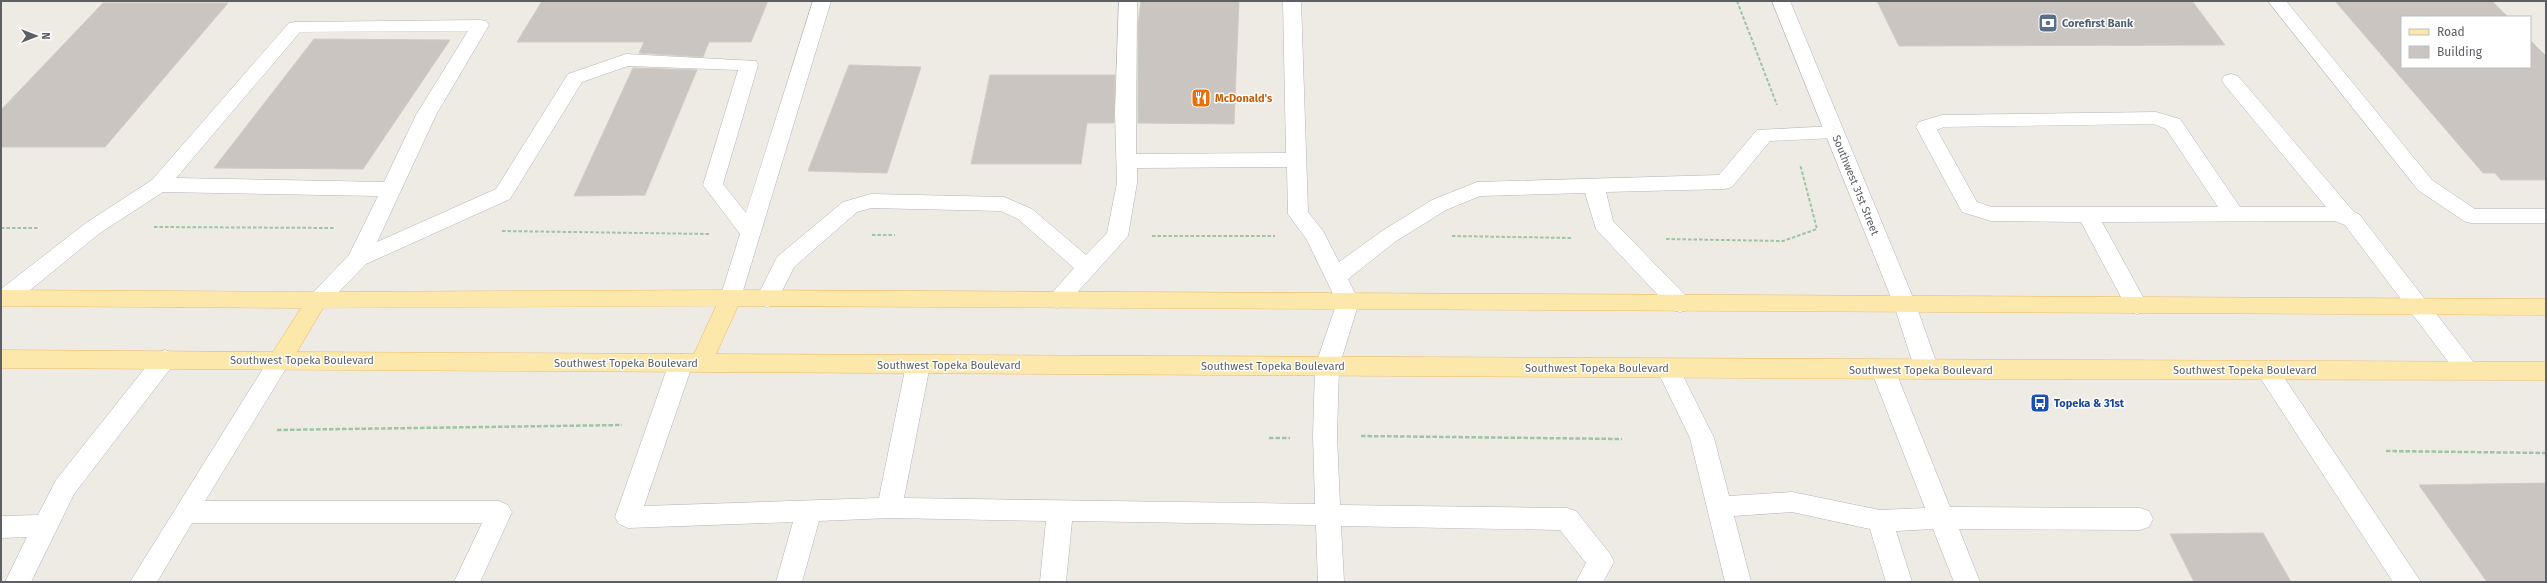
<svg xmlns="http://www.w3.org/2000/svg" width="2547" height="583" viewBox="0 0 2547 583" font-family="'Fira Sans',sans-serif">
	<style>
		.building { fill: #cac5c1; stroke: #d2ccc2 }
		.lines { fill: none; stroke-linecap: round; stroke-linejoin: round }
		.service-casing { stroke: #b1b5b9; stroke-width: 1 }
		.minor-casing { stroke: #b1b5b9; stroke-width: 1 }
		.primary-casing { stroke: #ecb95f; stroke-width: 1 }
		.path-far1 { stroke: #9bc5a3; stroke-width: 2; stroke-dasharray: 3.5 2; stroke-linecap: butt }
		.path { stroke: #9bc5a3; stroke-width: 2.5; stroke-dasharray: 4.5 2; stroke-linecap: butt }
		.service { fill: #fff; fill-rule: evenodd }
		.minor { fill: #fff; fill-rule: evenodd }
		.primary { fill: #fce8ab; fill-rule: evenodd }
		.labels { text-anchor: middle; stroke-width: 3; stroke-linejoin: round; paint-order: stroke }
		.service-label { font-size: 11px; font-weight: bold; fill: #4e5e75; stroke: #fff; text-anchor: start }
		.food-label { font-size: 11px; font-weight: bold; fill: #c56008; stroke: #fff; text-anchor: start }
		.street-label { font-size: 11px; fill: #5c6064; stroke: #fff }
		.transit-label { font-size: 11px; font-weight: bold; fill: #164399; stroke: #fff; text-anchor: start }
	</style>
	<rect width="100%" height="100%" fill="#eeebe4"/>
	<g class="building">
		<path d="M542,1H768L751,42H709L703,57L639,53L644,42H517Z"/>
		<path d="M1141,1H1239L1234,124L1138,123V24Z"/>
		<path d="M1877,1H2192L2225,45L1899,46Z"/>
		<path d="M2335,1H2492L2508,17H2402V67H2530V40L2546,56V180H2501L2495,173H2483Z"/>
		<path d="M103,3H228L105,147H1V110Z"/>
		<path d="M314,39L450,40L363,169L214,168Z"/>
		<path d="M849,65L921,67L887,173L808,171Z"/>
		<path d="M633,68L697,70L645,195L574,196Z"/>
		<path d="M990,75H1115L1114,123H1087L1081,164H971Z"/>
		<path d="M2546,483V582H2487L2419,485Z"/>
		<path d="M2263,533L2291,582H2194L2170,534Z"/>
	</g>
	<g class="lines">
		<defs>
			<g id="service">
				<path d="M813,1H831L739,304L731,306L723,304L720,298L740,234L703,185L738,70L628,66L582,82L510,199L366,264L325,306L317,308L309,306L306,300L349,255L378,196L163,192L100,233L13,304L1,305V289L86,223L152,180L289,23L295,22L480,20L486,21L489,25L436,115L377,242L496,189L568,74L626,54L756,61L758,65L723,184L746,213ZM468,31L416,115L384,182L176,178L300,32Z"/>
				<path d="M1119,1H1137L1136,154L1286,153L1283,1H1301L1308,212L1323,231L1339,262L1382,231L1432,200L1477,182L1719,175L1757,130L1834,126L1841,127L1844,132L1841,137L1834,138L1770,141L1732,187L1725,189L1606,192L1613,221L1688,298L1691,304L1688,310L1680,312L1672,310L1596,229L1585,193L1480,196L1446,210L1396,241L1348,279L1359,302L1339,367L1337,436L1340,505L1567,508L1576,511L1610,554L1614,562L1603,582H1576L1586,563L1560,530L1341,526L1344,582H1318L1316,525L1072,521L1066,582H1040L1046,521L890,518L819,521L802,582H776L793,522L628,528L619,524L615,517L669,363L673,357L681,354L689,357L693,363L644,506L879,498L906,365L910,359L918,356L926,359L930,365L904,498L1315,504L1313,436L1315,367L1337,302L1307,240L1288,214L1287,167L1137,168V183L1128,236L1065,306L1057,308L1049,306L1046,300L1074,268L1018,219L1001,211L871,208L857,212L794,267L775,305L767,307L759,305L756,299L777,257L843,202L871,194L1004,197L1032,209L1086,255L1107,233L1117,183L1115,112Z"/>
				<path d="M2268,1H2286L2432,180L2475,209H2546V223H2471L2464,221L2418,190Z"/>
				<path d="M2231,74L2238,76L2354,212L2359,214L2475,364L2479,370L2475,376L2467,379L2459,376L2345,225L2335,221L2102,222L2148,306L2145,312L2137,314L2129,312L2081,222L1991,221L1962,212L1916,127L1919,122L1942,115L2156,112L2180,119L2240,207H2326L2224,84L2222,80L2224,76ZM2154,124L2166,129L2218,207H1992L1977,202L1937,130L1944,127Z"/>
				<path d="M165,350L173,353L176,359L173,365L74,494L31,582H5L27,537L1,538V516L38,515L56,480L157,353Z"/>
				<path d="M280,351L288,354L291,360L205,501H499L508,505L512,512L480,582H454L482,523H192L157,582H130L272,354Z"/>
				<path d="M1668,359L1676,362L1714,438L1729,496L1792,492L1880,510L1925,508L1871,370L1875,364L1883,361L1891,364L1895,370L1950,507L2140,508L2149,511L2153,519L2149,527L2140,530L1959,529L1980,582H1954L1933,529L1896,531L1912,582H1886L1870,529L1792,512L1734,516L1751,582H1725L1690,438L1656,368L1660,362Z"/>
				<path d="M2267,361L2275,364L2421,582H2393L2259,376L2255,370L2259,364Z"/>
			</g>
			<path id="minor" d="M1772,1H1790L1916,305L1939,370L1935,376L1927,379L1919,376L1915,370L1894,305Z"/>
			<path id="primary" d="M1,290L317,292L731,290L2546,299V315L738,306L716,354L2546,362V380L1927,379L1,368V350L273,352L301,308L1,306ZM716,306L694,354L297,352L323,308Z"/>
		</defs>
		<use href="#service" class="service-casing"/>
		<use href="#minor" class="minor-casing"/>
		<use href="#primary" class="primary-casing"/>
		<g class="path-far1">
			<path d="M1737,1L1777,105"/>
			<path d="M154,227L335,228"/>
			<path d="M1,228H39"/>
			<path d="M502,231L709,234"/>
			<path d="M872,235H895"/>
			<path d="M1152,236H1275"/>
			<path d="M1452,236L1573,238"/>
			<path d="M1666,239L1783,241L1817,229L1800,164"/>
		</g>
		<g class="path">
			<path d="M277,430L622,425"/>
			<path d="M1361,436L1622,439"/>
			<path d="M1269,438H1290"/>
			<path d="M2386,451L2546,453"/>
		</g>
		<use href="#service" class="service"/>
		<use href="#minor" class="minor"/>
		<use href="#primary" class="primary"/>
	</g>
	<defs>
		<symbol id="bank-square" viewBox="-11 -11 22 22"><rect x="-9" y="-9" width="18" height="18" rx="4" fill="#5c6f8a" stroke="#fff"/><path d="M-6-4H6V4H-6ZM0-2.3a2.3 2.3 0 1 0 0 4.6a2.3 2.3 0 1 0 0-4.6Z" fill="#fff"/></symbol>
		<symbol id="restaurant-square" viewBox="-11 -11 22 22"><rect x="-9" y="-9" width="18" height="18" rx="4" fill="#e8710a" stroke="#fff"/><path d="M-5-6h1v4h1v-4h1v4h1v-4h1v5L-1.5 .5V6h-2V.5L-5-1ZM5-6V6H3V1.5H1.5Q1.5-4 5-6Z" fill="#fff"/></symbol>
		<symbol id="bus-square" viewBox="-11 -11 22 22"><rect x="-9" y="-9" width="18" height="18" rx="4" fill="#1a4fb4" stroke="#fff"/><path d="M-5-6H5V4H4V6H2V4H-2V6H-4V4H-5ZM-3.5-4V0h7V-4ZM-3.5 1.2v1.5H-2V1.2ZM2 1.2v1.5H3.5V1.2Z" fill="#fff"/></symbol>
	</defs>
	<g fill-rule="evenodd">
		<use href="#bank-square" x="2037" y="12" width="22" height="22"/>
		<use href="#restaurant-square" x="1190" y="87" width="22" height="22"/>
		<use href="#bus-square" x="2029" y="392" width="22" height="22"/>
	</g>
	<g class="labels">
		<g class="service-label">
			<text x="2062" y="27">Corefirst Bank</text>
		</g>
		<g class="food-label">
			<text x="1215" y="102">McDonald's</text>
		</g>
		<g class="street-label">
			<text transform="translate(1856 185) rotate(68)" y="4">Southwest 31st Street</text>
			<text x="302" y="364">Southwest Topeka Boulevard</text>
			<text x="626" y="367">Southwest Topeka Boulevard</text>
			<text x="949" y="369">Southwest Topeka Boulevard</text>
			<text x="1273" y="370">Southwest Topeka Boulevard</text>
			<text x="1597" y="372">Southwest Topeka Boulevard</text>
			<text x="1921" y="374">Southwest Topeka Boulevard</text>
			<text x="2245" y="374">Southwest Topeka Boulevard</text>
		</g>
		<g class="transit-label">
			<text x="2054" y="407">Topeka &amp; 31st</text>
		</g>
	</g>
	<rect width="2547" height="583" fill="none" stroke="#5c6064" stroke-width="4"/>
	<rect x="2401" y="16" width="130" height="52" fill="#ffffff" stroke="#bebfc1"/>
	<rect x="2409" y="29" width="20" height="6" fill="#fce8ab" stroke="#bebfc1"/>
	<text x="2437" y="36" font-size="12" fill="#5c6064">Road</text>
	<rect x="2409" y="46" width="20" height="12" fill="#cac5c1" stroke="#bebfc1"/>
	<text x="2437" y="56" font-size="12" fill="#5c6064">Building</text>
	<g transform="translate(36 36) rotate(90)" stroke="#ffffff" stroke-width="3" paint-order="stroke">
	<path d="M0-3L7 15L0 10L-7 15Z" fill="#5c6064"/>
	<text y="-6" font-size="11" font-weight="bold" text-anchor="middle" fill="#5c6064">N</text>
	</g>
</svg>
